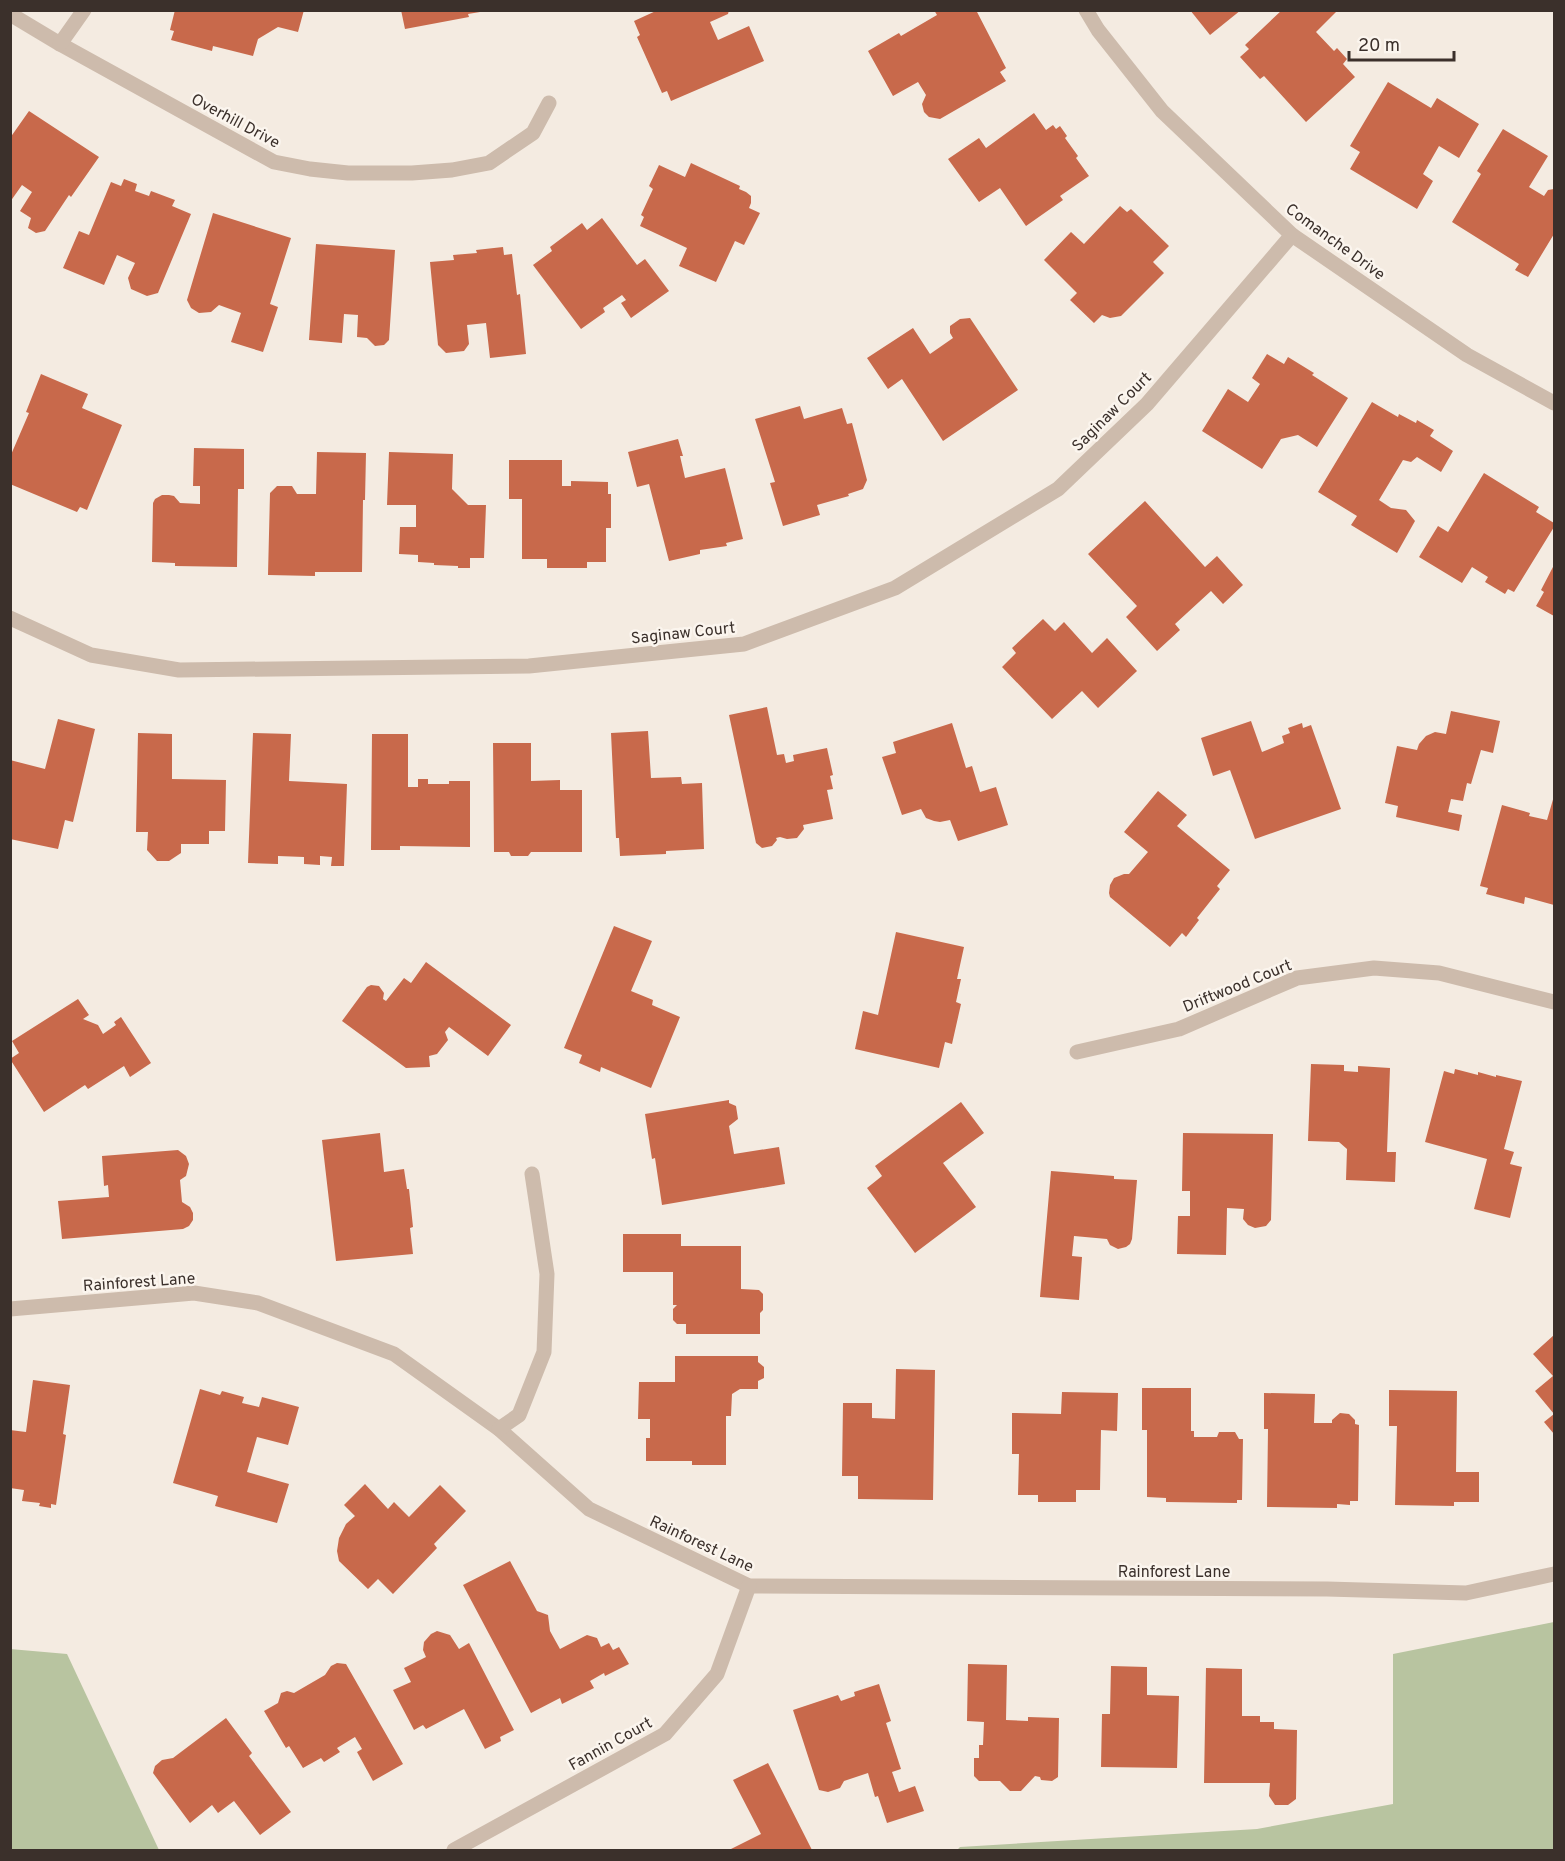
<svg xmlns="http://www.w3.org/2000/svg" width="1565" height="1861" viewBox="0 0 1565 1861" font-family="Overpass,sans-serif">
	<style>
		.green { fill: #b8c4a0 }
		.building { fill: #c8694b }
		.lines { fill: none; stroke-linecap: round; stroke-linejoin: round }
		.minor { stroke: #cdbbac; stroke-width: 15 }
		.labels { text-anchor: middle; stroke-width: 5; stroke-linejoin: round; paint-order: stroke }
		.street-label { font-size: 16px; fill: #3b302b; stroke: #fbf5ee }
	</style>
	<rect width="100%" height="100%" fill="#f4ebe1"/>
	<g class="green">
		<path d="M1554,1622V1850H957L960,1847L1257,1829L1393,1804V1654Z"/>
		<path d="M10,1649L67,1654L159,1850H11Z"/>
	</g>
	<g class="building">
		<path d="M175,10H304L298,32L278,27L258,39L253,56L213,46L212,51L171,40L174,31L170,30Z"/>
		<path d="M401,10H480V12L468,14L469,17L405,29Z"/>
		<path d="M658,10H729L728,14L710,22L718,40L749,26L764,61L671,101L667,91L662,93L637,37L640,35L634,21Z"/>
		<path d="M934,10H976L1006,68L1000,72L1006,81L940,119L929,117L924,112L922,104L926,95L918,82L893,96L868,51L899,33L901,36L937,15Z"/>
		<path d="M1190,10H1241L1210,35Z"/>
		<path d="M1282,10H1338L1316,32L1334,51L1337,48L1347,59L1343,64L1355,77L1306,122L1264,76L1260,79L1240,57L1249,49L1245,45Z"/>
		<path d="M1388,82L1431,108L1437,98L1479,124L1459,158L1439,146L1423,174L1433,181L1417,209L1350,169L1360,152L1350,146Z"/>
		<path d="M29,111L99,157L71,197L69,195L45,231L36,233L28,228L31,218L20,211L32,192L22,185L10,202V138Z"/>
		<path d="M1034,113L1046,130L1053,125L1056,129L1060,126L1067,136L1065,138L1078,156L1076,158L1089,176L1060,196L1063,200L1026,226L1000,188L979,202L948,159L979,138L986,148Z"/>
		<path d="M1503,129L1548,156L1529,187L1544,196L1548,190L1554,189V234L1528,277L1515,270L1519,264L1452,222L1481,174L1477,171Z"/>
		<path d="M691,163L740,186L739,189L746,192L751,196V203L749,208L760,213L744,245L735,241L716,282L679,266L687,248L640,226L644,217L641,215L653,189L649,186L659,165L685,177Z"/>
		<path d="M124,179L137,184L135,191L149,196L151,191L175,200L172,206L191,214L158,293L147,296L131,289L128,278L135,263L117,255L104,285L63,268L79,231L89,235L111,182L121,186Z"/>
		<path d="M1120,206L1127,212L1131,209L1169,246L1153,262L1164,273L1121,316L1110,318L1102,315L1094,323L1070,300L1077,293L1044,260L1071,232L1084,244Z"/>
		<path d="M213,213L291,238L270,304L278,307L263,352L231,342L241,313L219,305L211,312L199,313L191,308L187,300Z"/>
		<path d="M602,218L637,265L645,259L669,291L631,318L621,303L626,300L622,295L603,308L605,312L581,329L533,265L552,251L550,247L582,223L587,230Z"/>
		<path d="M316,244L395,250L389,340L384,345L375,346L367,338L357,337L358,315L344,314L342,343L309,340Z"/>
		<path d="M503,247L504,255L512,254L517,295L520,294L526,354L490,358L486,323L467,325L469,344L464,351L446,353L438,345L430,262L454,260L453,255L477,253L476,250Z"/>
		<path d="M970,318L1018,390L943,441L902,379L888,389L867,358L913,328L930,354L953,338L950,333V326L960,319Z"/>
		<path d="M1267,354L1284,364L1288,357L1314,373L1312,375L1348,398L1317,447L1298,435L1281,439L1262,469L1202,431L1228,389L1248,402L1260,384L1252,378Z"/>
		<path d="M41,374L88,394L82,408L122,425L87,510L80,507L77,512L10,484V457L29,413L26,412Z"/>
		<path d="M1372,402L1398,417L1399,414L1416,423L1417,420L1434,430L1430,436L1453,451L1441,472L1417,457L1411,462L1403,460L1379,500L1391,508L1406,510L1415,521L1397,553L1351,525L1357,516L1318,492Z"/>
		<path d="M800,406L804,419L842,408L847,424L852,423L867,480L863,489L848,494L849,496L817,505L820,515L783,526L770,483L775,482L755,419Z"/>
		<path d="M678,439L683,456H680L685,478L725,468L743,539L726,543L727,546L700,550V554L669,561L649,484L637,487L628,452Z"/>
		<path d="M194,448L244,449V489H238L237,567L175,566V563L152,562L153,503L155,499L162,495H169L174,496L180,503L200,504V486H193Z"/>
		<path d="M317,452L366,453L365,500H363L362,572H315V576L268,575L270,493L277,486H292L297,494H316Z"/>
		<path d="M389,452L453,454L452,489L468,505H486L484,558H470V568H458V566L434,565V563L418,562V555L399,554L400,527H416V505H387Z"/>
		<path d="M509,460H562V486H571V481L608,482V494H611V528H606V562H587V568H547V559H522V499H509Z"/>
		<path d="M1484,473L1539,507L1536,512L1554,523V527L1514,592L1508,589L1505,594L1485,582L1488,577L1472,567L1462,583L1419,557L1438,526L1448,532Z"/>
		<path d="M1145,501L1205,567L1217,556L1243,585L1223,604L1211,591L1175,624L1180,630L1157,651L1126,617L1137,606L1088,554Z"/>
		<path d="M1554,565V616L1536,606L1544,592L1541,590Z"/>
		<path d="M1043,619L1055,631L1064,622L1092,653L1107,638L1137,671L1098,708L1082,691L1052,719L1002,667L1016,653L1012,648Z"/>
		<path d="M767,707L777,755L784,754L786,763L794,761L793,755L827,748L833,775L830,776L833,789L827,790L833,819L803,825L804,829L797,838L787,839L780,837L776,838L777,840L772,846L762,848L756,843L729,715Z"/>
		<path d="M1451,711L1500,721L1493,753L1481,750L1471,784L1467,783L1463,801L1451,799L1448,812L1462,815L1459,831L1396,817L1398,806L1385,803L1397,746L1417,750L1419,744L1426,736L1435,732L1446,734Z"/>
		<path d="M58,719L95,729L73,822L65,820L58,849L10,839V760L45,769Z"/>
		<path d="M1251,721L1262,752L1284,743L1282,736L1290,733L1288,728L1302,723L1303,728L1311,725L1341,809L1255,839L1230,770L1213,776L1201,738Z"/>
		<path d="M952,723L966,768L972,766L980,792L996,787L1008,825L958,841L950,820L940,822L934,821L926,818L921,809L902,815L882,757L896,753L893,742Z"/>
		<path d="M648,731L651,778L681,777L682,784L702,783L704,849L666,851V854L620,856L619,838H616L611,733Z"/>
		<path d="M138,733L172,734V779L226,780L225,831H209V844H181V853L169,861H157L147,850L148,832H136Z"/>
		<path d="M253,733L291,734L289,781L347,784L344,866H331L332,857L320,856V865L304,864V857L278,856V864L248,863Z"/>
		<path d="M372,734H408V787H418V779H428V784H449V781H470V847L400,846V850H371Z"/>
		<path d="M493,743H531V781L560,780V790H582V852H531L528,856H511L509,852H494Z"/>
		<path d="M1158,791L1187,815L1177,826L1230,870L1217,886L1220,889L1197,918L1199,920L1186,937L1182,933L1170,947L1110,897L1109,893L1110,885L1114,878L1124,874H1129L1148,852L1124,832Z"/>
		<path d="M1554,796V905L1525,897L1524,904L1486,894L1488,888L1480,886L1502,805L1530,813L1529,816L1547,820Z"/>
		<path d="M614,926L652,941L631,991L653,1000L652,1005L680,1017L651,1088L601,1067L600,1072L579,1063L582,1055L564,1048Z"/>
		<path d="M896,932L964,947L957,979H961L956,1002L961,1004L952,1044L945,1042L939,1068L855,1049L863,1011L878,1015Z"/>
		<path d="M426,962L511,1025L488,1056L449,1027L445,1032L448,1040L437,1054L429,1056L430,1067L406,1068L342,1021L367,987L371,985L379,986L384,993L383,999L386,1001L404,978L411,983Z"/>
		<path d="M78,999L89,1015L83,1019L98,1025L103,1034L116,1025L114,1022L121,1017L151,1063L130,1077L124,1066L88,1089L85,1085L44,1112L10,1059L19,1053L12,1041Z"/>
		<path d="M1311,1064L1344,1065V1071L1358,1072V1066L1390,1068L1387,1152H1396L1395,1182L1346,1180L1347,1149L1339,1142L1308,1141Z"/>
		<path d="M1455,1069L1478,1075V1072L1496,1077V1075L1522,1081L1504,1149L1514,1152L1510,1164L1522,1167L1510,1218L1474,1209L1487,1159L1425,1142L1444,1071L1454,1074Z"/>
		<path d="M729,1100V1103L736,1106L738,1119L729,1126L734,1154L779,1147L785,1184L662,1205L655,1158L652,1159L645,1114Z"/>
		<path d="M961,1102L984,1133L943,1163L976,1207L915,1253L867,1188L882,1176L875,1166Z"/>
		<path d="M380,1133L384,1172L404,1169L407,1189H409L413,1227L410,1228L413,1254L336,1261L322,1140Z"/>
		<path d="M1183,1133L1273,1134L1271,1220L1266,1226L1255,1228L1248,1225L1243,1219L1244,1209L1227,1208L1226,1255L1177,1254L1178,1216H1190V1191H1182Z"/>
		<path d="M178,1150L186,1156L189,1164L186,1176L180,1180L182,1202L190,1207L193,1213V1220L189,1226L183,1229L62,1239L58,1201L109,1197L108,1185L104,1186L102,1156Z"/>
		<path d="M1051,1171L1114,1176V1179L1137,1180L1132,1239L1130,1244L1126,1247L1118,1249L1110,1245L1107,1239L1074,1236L1072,1256L1082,1257L1079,1300L1040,1297Z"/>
		<path d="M623,1234H681V1246H741V1289L759,1290L763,1294V1310L760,1313V1334H686V1324H677L673,1320V1309L677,1305H673V1272H623Z"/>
		<path d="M1554,1335V1434L1544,1422L1554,1414L1535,1391L1553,1376L1533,1354Z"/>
		<path d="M675,1356H758V1362L764,1367V1378L758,1381V1389H740L732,1394L731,1416H726V1465H692V1461H646V1438H650V1419H638L639,1382H675Z"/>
		<path d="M896,1369L935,1370L933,1500L858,1499V1476H842L843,1403H872V1418L895,1419Z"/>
		<path d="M33,1380L70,1385L63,1434L66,1435L56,1505L51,1504V1508L39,1506L40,1503L22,1501L24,1490L10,1488V1430L26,1432Z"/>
		<path d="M1142,1388H1191V1431H1194V1437H1217L1219,1432H1235L1239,1439H1243L1242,1500H1237V1503L1166,1502V1498L1147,1497V1430H1142Z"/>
		<path d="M200,1389L220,1395L222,1391L244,1397L242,1403L259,1407L262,1397L299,1407L288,1445L257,1437L247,1472L289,1484L277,1523L215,1506L218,1496L173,1483Z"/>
		<path d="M1389,1390L1457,1391L1456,1472H1479V1502H1454V1506L1395,1505L1397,1426H1389Z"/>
		<path d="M1062,1392L1118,1393L1117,1431L1101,1430L1100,1490H1076V1502H1038V1495H1018L1019,1454H1012V1413L1061,1414Z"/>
		<path d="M1264,1393L1315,1394L1314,1423H1332V1420L1340,1413L1349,1414L1355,1420V1424L1359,1425L1358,1501H1350V1505L1337,1504V1508L1267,1507L1268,1429H1264Z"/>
		<path d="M365,1484L388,1509L394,1502L409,1517L440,1485L466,1511L434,1544L437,1548L393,1594L378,1579L368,1589L339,1561L337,1551L339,1538L346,1524L355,1516L344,1505Z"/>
		<path d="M510,1561L537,1611L548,1615L550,1631L560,1649L587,1635L597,1638L601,1647L609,1643L613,1650L619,1647L629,1664L605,1676L604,1673L590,1681L594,1688L562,1704L560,1698L531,1713L463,1585Z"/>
		<path d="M437,1631L450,1635L459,1649L469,1643L514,1730L500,1737L501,1741L485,1749L464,1709L426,1729L423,1725L414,1730L393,1690L411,1682L404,1668L426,1657L423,1650L424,1642L431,1634Z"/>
		<path d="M337,1663L346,1664L403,1764L373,1781L357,1752L362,1749L355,1737L337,1748L340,1752L324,1762L321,1758L303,1768L289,1746L286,1748L264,1711L278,1703L281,1693L287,1691L294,1693L325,1675L331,1666Z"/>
		<path d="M968,1664L1007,1665L1006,1720L1028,1721V1717L1059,1718L1058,1777L1052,1781L1041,1780L1040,1777L1035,1776L1021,1791H1010L1000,1781H979L974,1776V1758H979V1745H983L984,1722L967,1721Z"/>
		<path d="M1111,1666L1147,1667V1695L1179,1696L1177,1768L1101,1767L1102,1714H1110Z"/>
		<path d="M1206,1668L1242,1669V1716H1260V1722H1274V1729L1297,1730L1296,1799L1288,1805H1275L1269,1796L1270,1783H1204Z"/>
		<path d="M879,1684L891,1721L886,1723L901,1769L892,1772L899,1792L915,1786L924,1811L887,1823L878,1796L875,1797L868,1773L844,1781L840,1788L828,1792L819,1790L793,1710L838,1695L841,1701L855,1696L854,1692Z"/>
		<path d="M226,1718L252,1753L249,1756L291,1812L260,1835L234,1801L218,1813L212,1805L190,1823L153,1773L155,1766L162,1760L173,1758Z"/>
		<path d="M768,1763L812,1850H729L761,1834L733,1780Z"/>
	</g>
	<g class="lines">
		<g class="minor">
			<path d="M1086,10L1098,30L1162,111L1292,235L1467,355L1554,403"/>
			<path d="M10,14L60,44L274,162L310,169L348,173H412L452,170L489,163L533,133L549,103"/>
			<path d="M60,44L84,10"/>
			<path d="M10,618L91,655L179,670L529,666L744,644L895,588L1058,489L1147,404L1292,235"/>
			<path d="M1077,1052L1179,1029L1297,978L1374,968L1439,973L1554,1002"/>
			<path d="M10,1309L194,1293L258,1303L394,1354L499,1429L589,1509L749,1586L1327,1589L1466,1593L1554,1574"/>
			<path d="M499,1429L519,1415L544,1352L547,1274L532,1174"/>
			<path d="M454,1850L665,1734L717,1674L749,1586"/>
		</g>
	</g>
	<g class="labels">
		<g class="street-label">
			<text transform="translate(236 120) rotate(28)" y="6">Overhill Drive</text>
			<text transform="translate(1336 241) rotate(36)" y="6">Comanche Drive</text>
			<text transform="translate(1111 411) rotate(-45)" y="6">Saginaw Court</text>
			<text transform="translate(683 632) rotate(-6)" y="6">Saginaw Court</text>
			<text transform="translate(1237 985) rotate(-22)" y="6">Driftwood Court</text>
			<text transform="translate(139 1281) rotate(-4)" y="6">Rainforest Lane</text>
			<text transform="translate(702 1543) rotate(25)" y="6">Rainforest Lane</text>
			<text x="1174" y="1577">Rainforest Lane</text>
			<text transform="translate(610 1743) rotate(-29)" y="6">Fannin Court</text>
		</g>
	</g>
	<rect width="1565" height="1861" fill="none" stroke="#3b302b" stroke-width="24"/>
	<path d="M1349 51v9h105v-9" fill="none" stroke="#3b302b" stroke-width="3"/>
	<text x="1358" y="51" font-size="18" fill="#3b302b" stroke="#fbf5ee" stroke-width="4.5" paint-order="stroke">20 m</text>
</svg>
